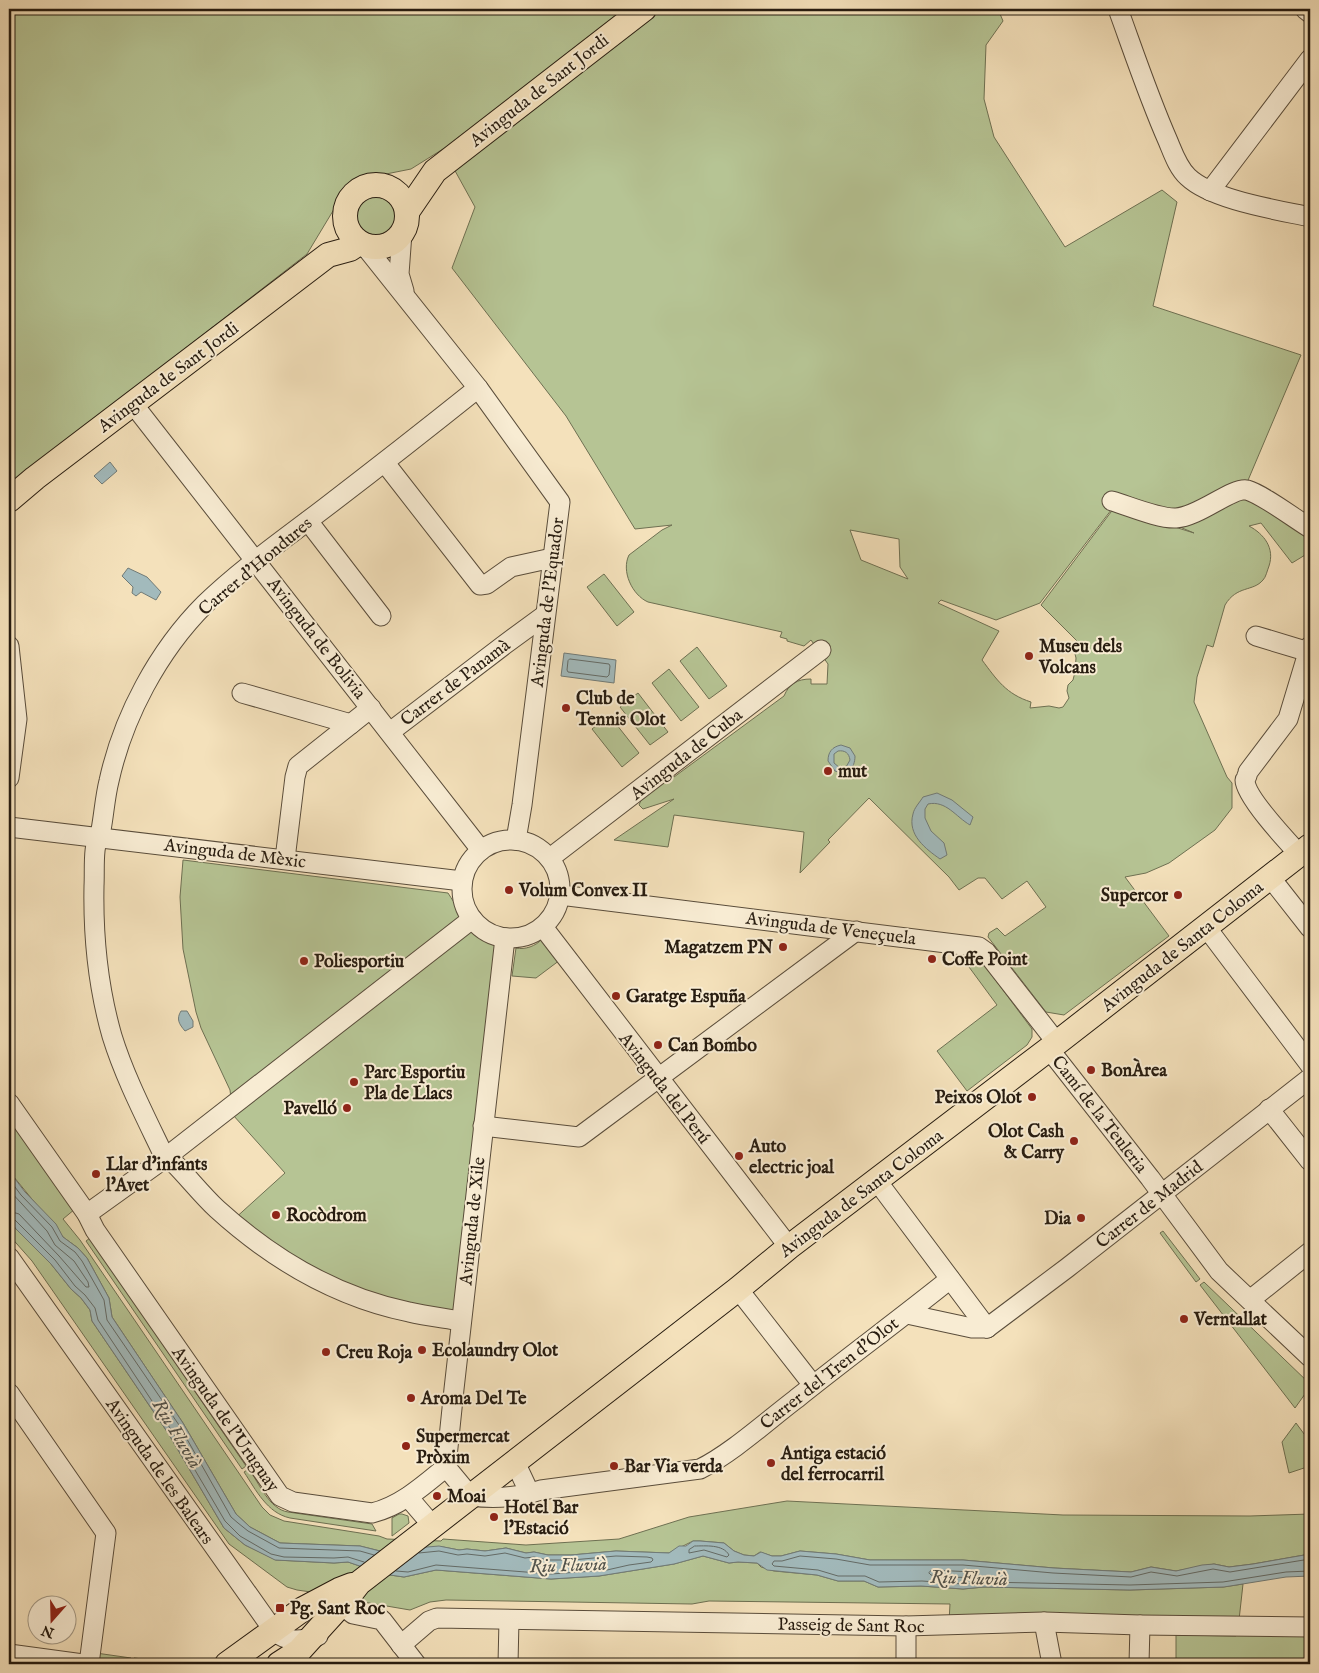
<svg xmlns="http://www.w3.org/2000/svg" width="1319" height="1673" viewBox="0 0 1319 1673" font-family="'IM FELL English',serif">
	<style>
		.green { fill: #b6c494; stroke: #6e7052; fill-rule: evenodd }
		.water { fill: #a2babc; stroke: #717b77; fill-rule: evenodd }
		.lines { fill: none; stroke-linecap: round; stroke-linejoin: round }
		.shore { stroke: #646b66; stroke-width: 1 }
		.minor-casing { stroke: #5a4d3b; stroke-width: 21 }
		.major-casing { stroke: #271c10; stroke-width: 26 }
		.minor { stroke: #f8ecd3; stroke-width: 19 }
		.major { stroke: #f4e1bb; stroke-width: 24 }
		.poi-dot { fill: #8f2418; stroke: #f8ecd3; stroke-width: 2 }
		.labels { text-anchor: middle; stroke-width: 4; stroke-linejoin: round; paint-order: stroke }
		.street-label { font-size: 18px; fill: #271c10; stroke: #f8ecd3 }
		.poi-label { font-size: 18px; font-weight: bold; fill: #271c10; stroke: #f8ecd3; text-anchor: start }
		.water-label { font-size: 19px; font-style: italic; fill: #52534c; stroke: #f8ecd3 }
	</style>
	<rect width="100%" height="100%" fill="#f4e1bb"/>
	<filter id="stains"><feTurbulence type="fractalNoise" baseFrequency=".004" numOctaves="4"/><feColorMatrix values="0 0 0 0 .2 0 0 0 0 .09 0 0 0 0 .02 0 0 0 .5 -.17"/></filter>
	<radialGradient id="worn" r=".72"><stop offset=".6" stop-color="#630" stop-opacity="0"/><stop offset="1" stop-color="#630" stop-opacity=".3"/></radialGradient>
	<g class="green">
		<path d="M9,9H998L1003,21L986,45L984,99L994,137L1065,247L1162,190L1177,202L1153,306L1301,355L1246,485L1310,524V552L1292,563L1261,523L1249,526C1264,534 1275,548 1269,566C1267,571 1266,577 1263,580C1253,592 1237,585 1225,605L1213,647L1207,645L1197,677L1194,702L1227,777L1232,783V808L1215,830L1169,863L1146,873L1125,877L1169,936L1064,1015L1046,1012L988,937L989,933L997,928L1005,936L1046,907L1027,881L1002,899L985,878H978L959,890L949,877L869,798L828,840L830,842L800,873L804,832L674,815L668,847L614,840L674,799L643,809L639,805L642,798L671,776L674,777L784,696C789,684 797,679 811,679V684H827L828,664L811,640L804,646L787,641V639L780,637L782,632L648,602C632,595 621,571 629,555L662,530L672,525L635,529L566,416L452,268L475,207L443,149L411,169L351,181L307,254L9,485ZM1118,501L1194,533L1114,508L1041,605L1078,642L1074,647L1077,650L1075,654L1076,658L1075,672L1073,680L1068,685L1067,691L1069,698L1063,707L1059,708L1049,706L1030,708L1031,702C1006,694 997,680 982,660L999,631L938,603L941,600L996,620L1040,603ZM850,530L899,539L900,567L908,579L861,560Z"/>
		<circle cx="376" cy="216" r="19"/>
		<path d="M604,574L634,612L617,626L587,587Z"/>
		<path d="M697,647L727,686L709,699L680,661Z"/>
		<path d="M669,669L699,707L681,721L652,683Z"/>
		<path d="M638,693L668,732L650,745L620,707Z"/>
		<path d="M609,715L639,753L622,767L592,729Z"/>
		<path d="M183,860L448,893C464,918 472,929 499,942L456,1315L380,1304L232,1221L285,1173L233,1115L230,1090L201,1028L196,1012L183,949L180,897Z"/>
		<path d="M542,939L560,960L536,978L512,976L516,948C525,950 536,946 542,939Z"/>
		<path d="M977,961L982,962L1032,1029V1037L1027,1045L967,1091L937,1051L997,1005L969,967L971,963Z"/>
		<path d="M9,1118L75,1209L63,1219L80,1240L262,1507L270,1515L284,1521L379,1536L387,1539L441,1541L443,1539L526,1545L619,1539L689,1517L787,1501L1063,1515L1250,1516L1310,1514V1554L1253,1564L1229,1567L1214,1564L1176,1571L1151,1567L1131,1572L1054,1568L963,1560H870L836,1554L800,1551L781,1556H772L760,1552L754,1556L744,1555L734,1551L724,1543L700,1541H693L669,1553L616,1551L571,1555H548L534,1552L526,1553L506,1548L485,1551L467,1549L459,1550L443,1547L380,1551L360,1546L280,1543L250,1527L236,1514L183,1423L112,1317L109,1298L87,1258L78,1248L63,1237L9,1171Z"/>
		<path d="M9,1219L16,1229L51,1264L71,1289L81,1298L90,1310L92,1321L168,1433L224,1528L245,1545L276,1560L334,1563L348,1562L383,1574L404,1577L436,1570L551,1579L599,1576L674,1564L703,1556L729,1563L738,1562L757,1563L761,1567L774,1571L817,1575L838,1581H864L878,1587L921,1586L963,1589L984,1587L1130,1590L1223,1587L1243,1584L1238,1629L1310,1632V1664H1176V1635L1236,1636L1238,1629L949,1622L950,1604L709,1601L692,1604L446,1600L430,1602L410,1610L363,1602L325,1594L297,1590L287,1587L229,1544L32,1261L9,1235Z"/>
		<path d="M1163,1231L1200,1279L1196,1282L1160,1233Z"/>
		<path d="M90,1238L246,1466L242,1469L86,1241Z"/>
		<path d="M1204,1282L1310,1384V1387L1295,1408L1200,1285Z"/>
		<path d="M1296,1423L1310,1442V1466L1289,1473L1282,1442Z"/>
		<path d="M249,1469C259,1483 269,1509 288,1512L372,1524L376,1531L290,1518C267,1513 256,1490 244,1472Z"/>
		<path d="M399,1514H402L408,1516L409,1523L392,1536V1518Z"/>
		<path d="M96,1653L131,1658L130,1664L100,1659Z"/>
		<path d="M134,1658L183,1664H133Z"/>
	</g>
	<g class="water">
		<path d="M110,462L117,471L102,484L94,476Z"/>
		<path d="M128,568L147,577L161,592L156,600L141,592L136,596L132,593L133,587L122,576Z"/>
		<path d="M564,653L616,660L614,683L561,676Z"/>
		<path d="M841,745L850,748L855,756C855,769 847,775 835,771L828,761C828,752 832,747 841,745ZM838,751C845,750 849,753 850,760L846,767L840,768L834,763V754Z"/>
		<path d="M937,793L952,800L973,817L970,825C956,817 946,800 928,804L925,809V818L931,831L944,843L947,855L940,859C926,849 907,835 913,814C914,808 920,802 923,797Z"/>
		<path d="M181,1011H187L193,1021V1027L185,1031C179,1024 176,1019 181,1011Z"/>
		<path d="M9,1171L25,1192L56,1224L63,1237L78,1248L87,1258L109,1298L112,1317L183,1423L236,1514L250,1527L280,1543L360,1546L380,1551L439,1546L459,1550L467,1549L485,1551L506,1548L526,1553L534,1552L548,1555H571L616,1551L669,1553L679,1546H686L693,1541H700L724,1543L734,1551L744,1555L754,1556L761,1552L772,1556H781L800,1551L836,1554L870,1560H963L1054,1568L1131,1572L1151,1567L1176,1571L1202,1565L1214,1564L1229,1567L1253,1564L1310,1554V1576L1286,1577L1224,1587L1130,1590L984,1587L963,1589L921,1586L878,1587L864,1581H838L817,1575L767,1570L757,1563L738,1562L729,1563L703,1556L674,1564L599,1576L551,1579L436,1570L404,1577L383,1574L348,1562L334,1563L275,1560L245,1545L224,1528L168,1433L92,1321L90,1310L81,1298L71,1289L51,1264L16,1229L9,1219Z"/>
	</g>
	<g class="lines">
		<g class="shore">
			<path d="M570,659L609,664L610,666L609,675L607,677L568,672L567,670L568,661Z"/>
			<path d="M9,1179L21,1195L52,1227L60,1241L75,1252L82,1261L104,1300L107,1320L179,1425L231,1517L238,1523L248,1531L279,1548L360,1551L374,1555"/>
			<path d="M9,1190L47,1231L55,1245L74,1261L88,1282L89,1287H86L59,1256L19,1214L9,1211"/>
			<path d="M9,1217L14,1219L55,1260L75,1286L85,1295L95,1308L98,1320L172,1431L225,1521L240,1536L271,1554L284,1557L334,1558L348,1557L364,1562"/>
			<path d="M695,1546C705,1546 723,1544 729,1555L727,1557L704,1550L689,1553V1550Z"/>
			<path d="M1310,1559L1230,1572L1213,1569L1177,1576L1151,1572L1131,1577L1053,1573L963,1565H870L836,1559L800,1556L782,1561H774L772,1564L774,1566L818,1570L838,1576H865L879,1582L922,1581L963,1584L984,1582L1130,1585L1223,1582L1286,1572L1310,1571"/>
			<path d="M932,1570L973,1572L975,1575L974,1577C959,1578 945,1577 931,1575L929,1573Z"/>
			<path d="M396,1571L408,1572L436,1565L551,1574L607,1570L629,1565L651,1562L653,1560L652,1558L647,1557L616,1556L572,1560H548L534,1557L525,1558L505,1553L485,1556L467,1554L458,1555L439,1551L419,1553"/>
		</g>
		<defs>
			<g id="minor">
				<path d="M1118,9C1134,53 1149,98 1168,141C1173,153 1178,168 1188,177C1212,200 1278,210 1310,217"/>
				<path d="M1305,9L1310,13"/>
				<path d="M1210,191L1310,59"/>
				<path d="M402,233L399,274L404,291"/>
				<path d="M364,245L478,388L560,502L522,805L516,840"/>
				<path d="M133,404L481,850"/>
				<path d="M385,463L480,585L487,584L511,567L552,558"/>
				<path d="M1112,501C1129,506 1159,519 1176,518C1199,517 1232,487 1247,490C1262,494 1295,519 1310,528"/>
				<path d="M308,521L381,616"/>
				<path d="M1256,636L1309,652"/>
				<path d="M9,646L17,719L9,778"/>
				<path d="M242,693L351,724"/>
				<path d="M390,732L504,645L545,615"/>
				<path d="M9,827L462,881"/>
				<circle cx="511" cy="889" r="49"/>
				<path d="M1299,854C1287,841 1245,796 1245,780C1246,779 1248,773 1248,772L1288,719L1310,646"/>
				<path d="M550,858L821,650"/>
				<path d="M285,859L295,777L298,766L371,708"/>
				<path d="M1270,877L1310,928"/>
				<path d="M560,895L979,947L986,952L1057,1043"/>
				<path d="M543,927L789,1247"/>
				<path d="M1206,927L1310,1065"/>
				<path d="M505,938L454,1389L446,1467L470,1496C495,1499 517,1498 541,1490L700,1469C732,1453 767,1421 796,1399C847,1358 899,1320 950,1279"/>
				<path d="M1049,1049L1150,1178L1219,1271L1310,1357"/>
				<path d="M9,1103L87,1214L95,1230L280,1496L293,1502L372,1513C401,1506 424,1485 446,1467"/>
				<path d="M1269,1109L1310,1161"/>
				<path d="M483,1126L579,1137L856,931"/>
				<path d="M877,1181L987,1328"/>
				<path d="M87,1214L165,1158L472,919"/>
				<path d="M9,1257L274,1631C288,1643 301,1641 318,1636"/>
				<path d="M738,1289L813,1385"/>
				<path d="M1250,1300L1310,1252"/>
				<path d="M907,1314L972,1328H987"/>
				<path d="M461,1321C444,1318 426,1316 409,1312C336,1297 271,1258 217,1209C201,1194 188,1177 173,1162L165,1158C146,1118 125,1078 112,1036C98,987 93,936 94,886C95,868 92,846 101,830C104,814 105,797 109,781C123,717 158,651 205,604C241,569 287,537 326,507C377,468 428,428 478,388"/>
				<path d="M987,1328L1067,1268L1310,1078"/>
				<path d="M9,1393L106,1533L89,1664"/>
				<path d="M515,1462L530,1494"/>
				<path d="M408,1497L432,1525"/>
				<path d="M348,1597L349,1611L353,1614L382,1620L416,1664"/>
				<path d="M1044,1622L1052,1664"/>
				<path d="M401,1645L429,1621L437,1618L906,1626L1044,1622L1140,1625L1310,1627"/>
				<path d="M9,1654L83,1664"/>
				<path d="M508,1664L509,1620"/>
				<path d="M906,1664V1626"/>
				<path d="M1139,1664L1140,1625"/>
			</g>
			<g id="major">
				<circle cx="376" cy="216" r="31"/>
				<path d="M407,212L435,171L644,9"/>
				<path d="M9,500L35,478L328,255L350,249L359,243"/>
				<path d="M227,1664L303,1609L339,1590L352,1585"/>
				<path d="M279,1664L299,1651L348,1597L359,1583L738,1289L789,1247L1049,1049L1310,846"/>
			</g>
		</defs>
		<use href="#minor" class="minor-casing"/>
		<use href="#major" class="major-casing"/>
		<use href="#minor" class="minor"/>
		<use href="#major" class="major"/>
	</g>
	<g class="poi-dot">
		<circle cx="1029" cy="656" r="5"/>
		<circle cx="566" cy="708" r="5"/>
		<circle cx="828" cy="771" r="5"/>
		<circle cx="509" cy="890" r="5"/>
		<circle cx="1178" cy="895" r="5"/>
		<circle cx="783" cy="947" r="5"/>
		<circle cx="932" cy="959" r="5"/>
		<circle cx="304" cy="961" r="5"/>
		<circle cx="616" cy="996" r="5"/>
		<circle cx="658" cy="1045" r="5"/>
		<circle cx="1091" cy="1070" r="5"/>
		<circle cx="354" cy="1082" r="5"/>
		<circle cx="1032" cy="1097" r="5"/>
		<circle cx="347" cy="1108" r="5"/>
		<circle cx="1074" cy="1141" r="5"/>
		<circle cx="739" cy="1156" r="5"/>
		<circle cx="96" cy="1174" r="5"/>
		<circle cx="276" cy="1215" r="5"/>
		<circle cx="1081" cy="1218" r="5"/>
		<circle cx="1184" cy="1319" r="5"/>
		<circle cx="422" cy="1350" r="5"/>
		<circle cx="326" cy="1352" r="5"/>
		<circle cx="411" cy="1398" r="5"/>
		<circle cx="406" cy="1446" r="5"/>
		<circle cx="771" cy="1463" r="5"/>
		<circle cx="614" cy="1466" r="5"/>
		<circle cx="437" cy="1496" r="5"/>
		<circle cx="494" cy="1517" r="5"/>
		<rect x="275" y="1603" width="10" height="10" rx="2.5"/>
	</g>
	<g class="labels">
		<g class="street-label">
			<text transform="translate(539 90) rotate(-38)" y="6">Avinguda de Sant Jordi</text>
			<text transform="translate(168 377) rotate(-37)" y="6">Avinguda de Sant Jordi</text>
			<text transform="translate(255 566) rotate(-40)" y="6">Carrer d'Hondures</text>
			<text transform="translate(547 602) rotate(-83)" y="6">Avinguda de l'Equador</text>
			<text transform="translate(317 638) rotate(52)" y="6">Avinguda de Bolivia</text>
			<text transform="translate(455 682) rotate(-37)" y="6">Carrer de Panamà</text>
			<text transform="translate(686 754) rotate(-38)" y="6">Avinguda de Cuba</text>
			<text transform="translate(235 853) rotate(7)" y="6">Avinguda de Mèxic</text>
			<text transform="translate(831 928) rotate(7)" y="6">Avinguda de Veneçuela</text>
			<text transform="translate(1182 946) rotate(-38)" y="6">Avinguda de Santa Coloma</text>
			<text transform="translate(665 1088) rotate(52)" y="6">Avinguda del Perú</text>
			<text transform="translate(1100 1114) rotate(52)" y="6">Camí de la Teuleria</text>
			<text transform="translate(861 1193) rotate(-37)" y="6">Avinguda de Santa Coloma</text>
			<text transform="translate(1149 1204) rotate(-38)" y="6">Carrer de Madrid</text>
			<text transform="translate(472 1221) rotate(-84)" y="6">Avinguda de Xile</text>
			<text transform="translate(829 1373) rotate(-38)" y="6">Carrer del Tren d'Olot</text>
			<text transform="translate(226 1419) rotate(55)" y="6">Avinguda de l'Uruguay</text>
			<text transform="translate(160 1471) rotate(55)" y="6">Avinguda de les Balears</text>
			<text transform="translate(851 1625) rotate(1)" y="6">Passeig de Sant Roc</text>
		</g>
		<g class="poi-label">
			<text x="1039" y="652">Museu dels<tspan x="1039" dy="21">Volcans</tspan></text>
			<text x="576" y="704">Club de<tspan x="576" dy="21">Tennis Olot</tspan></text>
			<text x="838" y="777">mut</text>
			<text x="519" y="896">Volum Convex II</text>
			<text x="1168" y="901" text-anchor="end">Supercor</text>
			<text x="773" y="953" text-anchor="end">Magatzem PN</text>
			<text x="942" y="965">Coffe Point</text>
			<text x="314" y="967">Poliesportiu</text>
			<text x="626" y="1002">Garatge Espuña</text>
			<text x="668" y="1051">Can Bombo</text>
			<text x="1101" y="1076">BonÀrea</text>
			<text x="364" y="1078">Parc Esportiu<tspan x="364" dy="21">Pla de Llacs</tspan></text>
			<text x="1022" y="1103" text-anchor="end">Peixos Olot</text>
			<text x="337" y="1114" text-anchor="end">Pavelló</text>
			<text x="1064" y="1137" text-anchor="end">Olot Cash<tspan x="1064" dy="21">&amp; Carry</tspan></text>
			<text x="749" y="1152">Auto<tspan x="749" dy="21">electric joal</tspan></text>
			<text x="106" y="1170">Llar d'infants<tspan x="106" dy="21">l'Avet</tspan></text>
			<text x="286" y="1221">Rocòdrom</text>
			<text x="1071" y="1224" text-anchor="end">Dia</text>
			<text x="1194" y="1325">Verntallat</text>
			<text x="432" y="1356">Ecolaundry Olot</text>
			<text x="336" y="1358">Creu Roja</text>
			<text x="421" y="1404">Aroma Del Te</text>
			<text x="416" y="1442">Supermercat<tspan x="416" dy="21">Pròxim</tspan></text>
			<text x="781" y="1459">Antiga estació<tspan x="781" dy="21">del ferrocarril</tspan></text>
			<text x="624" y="1472">Bar Via verda</text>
			<text x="447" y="1502">Moai</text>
			<text x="504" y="1513">Hotel Bar<tspan x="504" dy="21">l'Estació</tspan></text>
			<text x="290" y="1614">Pg. Sant Roc</text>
		</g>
		<g class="water-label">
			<text transform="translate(178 1433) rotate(59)" y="7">Riu Fluvià</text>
			<text transform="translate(568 1564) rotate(-2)" y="7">Riu Fluvià</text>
			<text transform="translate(969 1577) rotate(2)" y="7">Riu Fluvià</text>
		</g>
	</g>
	<rect width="1319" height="1673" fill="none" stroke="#f4e1bb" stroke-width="30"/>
	<rect x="10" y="10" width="1299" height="1653" fill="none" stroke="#271c10" stroke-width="2.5"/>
	<rect x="15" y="15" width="1289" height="1643" fill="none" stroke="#271c10"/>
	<g transform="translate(52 1620) rotate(200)"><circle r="24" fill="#f8ecd3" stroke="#a49985"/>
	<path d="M0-4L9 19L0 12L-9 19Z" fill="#8f2418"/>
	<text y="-8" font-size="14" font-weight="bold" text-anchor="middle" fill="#271c10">N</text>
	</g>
	<rect width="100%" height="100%" filter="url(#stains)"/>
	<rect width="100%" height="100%" fill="url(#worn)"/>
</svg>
